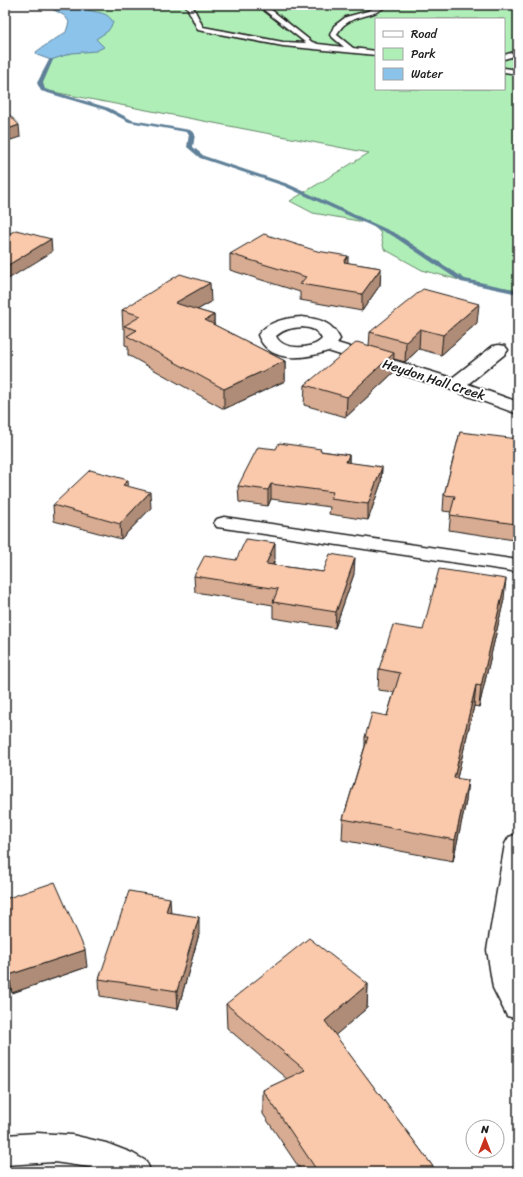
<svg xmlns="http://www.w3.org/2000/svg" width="523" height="1177" viewBox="0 0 523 1177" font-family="Sriracha,sans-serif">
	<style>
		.green { fill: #afefb7; stroke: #66866a; fill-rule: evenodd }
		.water { fill: #8cc3ea; stroke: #5f8098 }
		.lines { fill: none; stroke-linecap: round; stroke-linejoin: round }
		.stream { fill: #5f8098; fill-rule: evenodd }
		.lane-casing { stroke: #1c1c1c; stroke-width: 3 }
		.street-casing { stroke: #1c1c1c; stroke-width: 3 }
		.lane { fill: #fff; fill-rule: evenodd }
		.street { fill: #fff; fill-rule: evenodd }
		.wall { fill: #d7ac92; stroke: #1c1c1c }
		.shaded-wall { fill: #af8c77; stroke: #1c1c1c }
		.building { fill: #fac8aa; stroke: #1c1c1c }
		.labels { text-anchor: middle; stroke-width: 4; stroke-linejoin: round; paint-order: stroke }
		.street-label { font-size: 13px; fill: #1c1c1c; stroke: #fff }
	</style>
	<rect width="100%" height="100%" fill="#fff"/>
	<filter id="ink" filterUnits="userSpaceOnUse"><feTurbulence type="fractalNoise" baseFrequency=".025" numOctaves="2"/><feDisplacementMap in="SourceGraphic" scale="8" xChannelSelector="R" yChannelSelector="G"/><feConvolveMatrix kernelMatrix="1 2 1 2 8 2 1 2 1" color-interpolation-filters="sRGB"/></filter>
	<g filter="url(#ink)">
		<path class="green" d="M54,5H518V290L467,282L422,270L384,249L380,232L370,223L313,213L290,201L369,153L43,90L41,81L51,60L43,52L85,26ZM376,19H504V89H376Z"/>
		<path class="water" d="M45,5H80C88,15 108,8 113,23L108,31L96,39L104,47L96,51L72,53L51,60L37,55L36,52L40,49L66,32L69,22L65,16Z"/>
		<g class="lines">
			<path class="stream" d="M51,59L53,60L43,83L45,89L109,108L132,120L190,130L195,134L193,147L204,156L288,184L397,234L465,279L518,290V294L461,282L393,236L284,186L200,158L187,147L189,134L186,132L129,122L105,110L41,91L37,83L49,60Z"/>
			<defs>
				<g id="lane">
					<path d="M186,5H192L203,27L283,42L306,43L264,10L262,5H268L269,8L312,42L318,44L344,47L330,35L334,26L346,17L368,11L380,5H387C372,20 346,13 337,35L353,48L376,51V55L283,46L198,30Z"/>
					<path d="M518,51V55L504,59V55Z"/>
					<path d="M504,68L518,70V74L504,72Z"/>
				</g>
				<g id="street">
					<path d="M302,317C320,319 332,322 340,339L337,343L452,378L493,346L499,345L505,346L508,350L505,354L468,384L518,402V414L449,389L328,351C304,359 269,364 258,335C268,321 286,318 302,317ZM302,327C312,328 318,330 322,339C313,350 282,351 276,336C284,329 292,328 302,327Z"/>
					<path d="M224,517L518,560V572L217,527L214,523L217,519Z"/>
					<path d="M518,834V933L515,950L518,963V1019L507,1016L493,988L487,950L505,844L509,837Z"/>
					<path d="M37,1133L72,1135L106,1143L132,1153L146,1161L151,1172H104L89,1167L54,1162L5,1165V1135Z"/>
				</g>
			</defs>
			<use href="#lane" class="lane-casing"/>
			<use href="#street" class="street-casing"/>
			<use href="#lane" class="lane"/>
			<use href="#street" class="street"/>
		</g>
		<g class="wall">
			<path d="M230,254L348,263L381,268L380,285L362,311L300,300V292L230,270Z"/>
			<path d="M211,302L197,310L214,315V325L285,361V381L224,409L128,355V346L125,345V329H123L122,310Z"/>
			<path d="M477,323L441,355L419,349L405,362L394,359L393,373L346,417L304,405L305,385L369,346L370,332Z"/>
			<path d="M460,432L518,522L514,540L449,530L451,512L443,511L444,495Z"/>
			<path d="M276,449L321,451L349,455V463L382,467L381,483L368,520L329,514L330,507L271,499L268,506L239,502L238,486Z"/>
			<path d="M129,487L151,508L121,539L54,521L53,505Z"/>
			<path d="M275,559L273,565L323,572L354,574L335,628L273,618V605L195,592L194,576L236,560Z"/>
			<path d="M504,599L479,707L474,706L457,778L466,801L453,861L342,840L343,819L365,746V737L387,716L394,692L378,690L379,669L423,630Z"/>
			<path d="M5,899L87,967L12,993L5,975Z"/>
			<path d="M171,913L199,934L178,1009L100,996L99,979Z"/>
			<path d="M368,984L367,1008L335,1035L437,1172H302L263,1114V1090L287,1079L227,1028L226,1004Z"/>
		</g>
		<g class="shaded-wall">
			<path d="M19,125L20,137L5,142V130Z"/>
			<path d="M51,239L52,252L5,281V267Z"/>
			<path d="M348,256V272L344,262Z"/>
			<path d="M381,268L380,285L362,311V294Z"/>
			<path d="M210,283L211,302L176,322L175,303Z"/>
			<path d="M479,304L477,323L441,355L443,335Z"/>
			<path d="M214,315V334L205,320Z"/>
			<path d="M420,329L419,349L405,362L406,342Z"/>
			<path d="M394,353L393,373L346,417L347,397Z"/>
			<path d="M285,361V381L224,409V389Z"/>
			<path d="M349,455V470L346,462Z"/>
			<path d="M382,467L381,483L368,520V504Z"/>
			<path d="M128,480L129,495L123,485Z"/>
			<path d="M271,484V499L268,506V490Z"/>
			<path d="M150,492L151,508L121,539L120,524Z"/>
			<path d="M518,515V522L514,540L516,524Z"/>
			<path d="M275,543V559L266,580V564Z"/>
			<path d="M355,558L354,574L335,628L336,612Z"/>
			<path d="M506,579L504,599L479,707L481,686Z"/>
			<path d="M476,685L474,706L452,799L454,778Z"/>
			<path d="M468,780L466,801L453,861L455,840Z"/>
			<path d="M170,898L171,915L166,912Z"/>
			<path d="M199,917V934L178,1009L177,991Z"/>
			<path d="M85,950L87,967L12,993L9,975Z"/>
			<path d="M368,984L367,1008L324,1045L325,1021Z"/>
		</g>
		<g class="building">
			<path d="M5,110L19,125L5,130Z"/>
			<path d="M16,230L51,239L5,267V236Z"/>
			<path d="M264,234L317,251L348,256L344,262L381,268L362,294L300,284L306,277L230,254Z"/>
			<path d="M180,274L210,283L175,303L214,315L205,320L285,361L224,389L127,336L137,330L124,326L141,316L122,310Z"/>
			<path d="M423,289L479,304L443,335L420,329L406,342L370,332Z"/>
			<path d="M357,342L394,353L347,397L305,385Z"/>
			<path d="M460,432L518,439V515L516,524L450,515L455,496L444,495Z"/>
			<path d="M279,443L321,449L320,451L349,455L346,462L382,467L368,504L330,499L333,492L271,484L268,490L238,486L258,447L276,449Z"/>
			<path d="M90,470L128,480L123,485L150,492L120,524L53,505Z"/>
			<path d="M246,539L275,543L266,564L323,572L330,554L355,558L336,612L273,602L278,589L194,576L205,555L236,560Z"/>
			<path d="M439,569L506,579L481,686L476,685L454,778L468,780L455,840L343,819L368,737H365L372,713L387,716L400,673L379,669L393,625L423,630Z"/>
			<path d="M55,882L85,950L9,975L5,965V899Z"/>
			<path d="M129,891L170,898L166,912L199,917L177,991L99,979Z"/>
			<path d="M309,938L368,984L325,1021L437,1172H318L263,1090L305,1070L226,1004Z"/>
			<path d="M453,1167L456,1172H444Z"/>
		</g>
	</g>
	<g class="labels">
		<g class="street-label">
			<text transform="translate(434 379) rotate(18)" y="5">Heydon Hall Creek</text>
		</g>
	</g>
	<rect width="523" height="1177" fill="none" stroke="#fff" stroke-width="20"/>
	<rect x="10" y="10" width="503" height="1157" fill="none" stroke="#1c1c1c" stroke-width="1.5" filter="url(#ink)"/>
	<rect x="375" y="18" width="130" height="72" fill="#ffffff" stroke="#a4a4a4"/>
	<rect x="383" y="31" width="20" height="6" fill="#ffffff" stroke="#a4a4a4"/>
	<text x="411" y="38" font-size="12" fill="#1c1c1c">Road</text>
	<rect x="383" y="48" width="20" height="12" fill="#afefb7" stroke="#a4a4a4"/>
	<text x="411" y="58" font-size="12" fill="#1c1c1c">Park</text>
	<rect x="383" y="68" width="20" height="12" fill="#8cc3ea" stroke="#a4a4a4"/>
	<text x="411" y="78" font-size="12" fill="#1c1c1c">Water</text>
	<g transform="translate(485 1139)"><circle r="19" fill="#ffffff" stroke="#a4a4a4"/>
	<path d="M0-3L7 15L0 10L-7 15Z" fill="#c8321e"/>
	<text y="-6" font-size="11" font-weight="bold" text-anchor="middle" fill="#1c1c1c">N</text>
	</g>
</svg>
